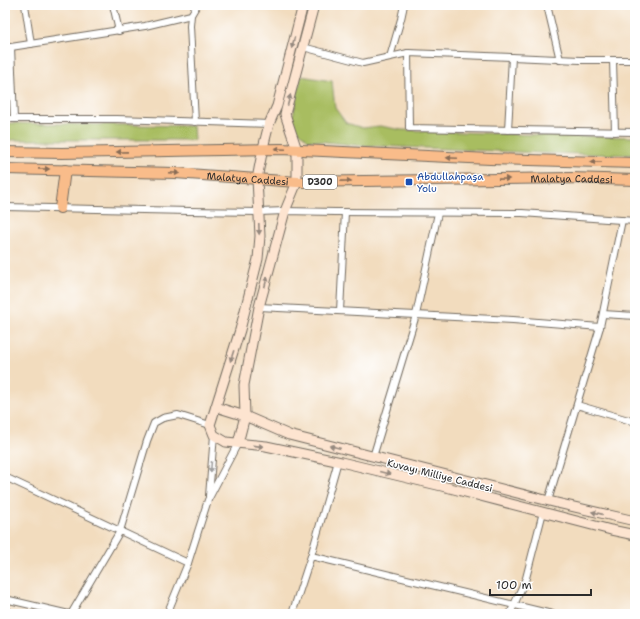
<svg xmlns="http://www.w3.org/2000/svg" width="640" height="619" viewBox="0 0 640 619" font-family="'Shantell Sans',sans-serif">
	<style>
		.park { fill: #a8bd61; stroke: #6a7446 }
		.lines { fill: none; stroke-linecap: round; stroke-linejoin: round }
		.minor-casing { stroke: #71695e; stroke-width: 8 }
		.secondary-casing { stroke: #71695e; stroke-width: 11 }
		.trunk-casing { stroke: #71695e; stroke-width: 12 }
		.minor { stroke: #fff; stroke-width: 6 }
		.secondary { stroke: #fde4d0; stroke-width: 9 }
		.trunk { stroke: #f9bc8a; stroke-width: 10 }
		.rail { stroke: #2b2b2b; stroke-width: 2; stroke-dasharray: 6 3; stroke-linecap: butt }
		.oneway { fill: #94887e }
		.oneway2 { fill: #886c56 }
		.oneway3 { fill: #a0a0a0 }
		.transit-dot { fill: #1a4fb4; stroke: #fff; stroke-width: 1.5 }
		.labels { text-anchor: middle; stroke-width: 3; stroke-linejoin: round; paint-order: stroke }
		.shield { fill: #fff; stroke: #6b6b6b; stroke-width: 1 }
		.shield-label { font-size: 9px; font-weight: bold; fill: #2b2b2b }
		.transit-label { font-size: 10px; fill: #164399; stroke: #fff; text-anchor: start }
		.street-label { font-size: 10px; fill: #2b2b2b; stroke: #fff }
	</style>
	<rect width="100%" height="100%" fill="#fff"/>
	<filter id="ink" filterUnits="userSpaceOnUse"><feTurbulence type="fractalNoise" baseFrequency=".025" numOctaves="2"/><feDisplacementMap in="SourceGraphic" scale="8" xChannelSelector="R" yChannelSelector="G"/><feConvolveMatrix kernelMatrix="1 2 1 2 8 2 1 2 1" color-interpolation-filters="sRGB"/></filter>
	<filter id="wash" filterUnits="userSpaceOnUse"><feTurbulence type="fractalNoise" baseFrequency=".012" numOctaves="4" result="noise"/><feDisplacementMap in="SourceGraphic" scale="16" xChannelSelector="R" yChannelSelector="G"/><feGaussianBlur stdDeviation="0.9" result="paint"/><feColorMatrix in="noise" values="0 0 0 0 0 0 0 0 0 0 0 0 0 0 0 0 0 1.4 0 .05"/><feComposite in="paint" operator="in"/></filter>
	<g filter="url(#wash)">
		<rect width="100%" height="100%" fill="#f2dcbe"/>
		<g class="park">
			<path d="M301,76L332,81L335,108L346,123L363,128L380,126L402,130L537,135L635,137V155L542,153L354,145L308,140L296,128L292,121Z"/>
			<path d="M5,123L193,126L194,140H5Z"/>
		</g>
	</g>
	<g filter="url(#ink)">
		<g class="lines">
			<defs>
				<g id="minor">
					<path d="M25,5L31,44"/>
					<path d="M113,5L119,31"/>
					<path d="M547,5L560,60"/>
					<path d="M191,15L190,26L195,122"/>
					<path d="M5,47H11L145,26L191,15L197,5"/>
					<path d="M11,47L14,119"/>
					<path d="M303,47L363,63L408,53L512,57L580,60H635"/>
					<path d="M408,53L409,128L635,132"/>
					<path d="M390,57L401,19L404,5"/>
					<path d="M613,60L615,132"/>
					<path d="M5,119H117L269,124"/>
					<path d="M508,130L512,57"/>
					<path d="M5,207L189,211L259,212L285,211L335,212L522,213L635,221"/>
					<path d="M259,307L513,320L600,327"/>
					<path d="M340,311L345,212"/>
					<path d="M603,314L635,316"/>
					<path d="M577,405L635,422"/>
					<path d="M373,457L416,315L438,213"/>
					<path d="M5,477L188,563"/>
					<path d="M209,496L214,435"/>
					<path d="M548,501L600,327L622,220"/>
					<path d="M311,556L552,614"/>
					<path d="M5,599L69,614"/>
					<path d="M71,614L120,531L147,441L154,423L163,418L178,415L210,425"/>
					<path d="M167,614L188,563L208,500L238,443"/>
					<path d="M292,614L311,556L338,461"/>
					<path d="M510,614L526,578L543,512"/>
				</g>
				<g id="secondary">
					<path d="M303,5L277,106L269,124L263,148L257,179L260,236L258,259L240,330L210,425L214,435L226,442L266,446L341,462L450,488L611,530L635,535"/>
					<path d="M216,407L245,416L289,435L557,503L635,521"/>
					<path d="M238,443L245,416L244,385L259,307L285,211L297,182V150L285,114L314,5"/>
				</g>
				<g id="trunk">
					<path d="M5,152L62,153L281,149L490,159L635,163"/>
					<path id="s1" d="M5,169L175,173L297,182L571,178L635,180"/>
					<path d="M60,208L65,170"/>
				</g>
			</defs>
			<use href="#minor" class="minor-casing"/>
			<use href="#secondary" class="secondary-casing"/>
			<use href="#trunk" class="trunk-casing"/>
			<use href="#minor" class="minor"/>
			<use href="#secondary" class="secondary"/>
			<use href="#trunk" class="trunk"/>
			<path class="rail" d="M5,608L30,614"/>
		</g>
		<defs><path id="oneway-solid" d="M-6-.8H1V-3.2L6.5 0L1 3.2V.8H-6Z"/></defs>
		<g class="oneway">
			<use href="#oneway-solid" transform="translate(293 43) rotate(105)"/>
			<use href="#oneway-solid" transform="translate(289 100) rotate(-75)"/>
			<use href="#oneway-solid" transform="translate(259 229) rotate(88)"/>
			<use href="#oneway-solid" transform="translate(266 282) rotate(-75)"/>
			<use href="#oneway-solid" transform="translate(232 356) rotate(108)"/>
			<use href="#oneway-solid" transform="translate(258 446) rotate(7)"/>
			<use href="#oneway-solid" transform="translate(335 447) rotate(-166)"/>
			<use href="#oneway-solid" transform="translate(385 473) rotate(14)"/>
			<use href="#oneway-solid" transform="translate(597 513) rotate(-167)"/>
		</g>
		<g class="oneway2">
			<use href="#oneway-solid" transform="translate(280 149) rotate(-177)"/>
			<use href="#oneway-solid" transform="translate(122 152) rotate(179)"/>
			<use href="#oneway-solid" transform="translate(452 158) rotate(-177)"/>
			<use href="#oneway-solid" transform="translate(596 162) rotate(-179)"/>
			<use href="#oneway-solid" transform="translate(44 169) rotate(1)"/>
			<use href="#oneway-solid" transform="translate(174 173) rotate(2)"/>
			<use href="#oneway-solid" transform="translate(504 179) rotate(-1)"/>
			<use href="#oneway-solid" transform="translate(346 181) rotate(-1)"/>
		</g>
		<use class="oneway3" href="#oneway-solid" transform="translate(211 467) rotate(95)"/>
	</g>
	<rect class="transit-dot" x="405" y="178" width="8" height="8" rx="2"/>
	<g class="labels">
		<rect class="shield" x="303" y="175" width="34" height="14" rx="3"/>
		<g class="shield-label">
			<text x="320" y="185">D300</text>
		</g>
		<g class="transit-label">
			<text x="417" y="180">Abdullahpaşa<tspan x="417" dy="12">Yolu</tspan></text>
		</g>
		<g class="street-label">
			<text dy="4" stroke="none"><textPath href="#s1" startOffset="243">Malatya Caddesi</textPath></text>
			<text dy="4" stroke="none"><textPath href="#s1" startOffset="567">Malatya Caddesi</textPath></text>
			<text transform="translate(440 475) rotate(14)" y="4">Kuvayı Milliye Caddesi</text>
		</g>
	</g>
	<rect width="640" height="619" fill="none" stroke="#fff" stroke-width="20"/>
	<path d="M490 589v6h101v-6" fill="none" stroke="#2b2b2b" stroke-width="2"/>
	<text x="496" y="589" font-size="12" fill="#2b2b2b" stroke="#ffffff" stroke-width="3" paint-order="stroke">100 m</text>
</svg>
